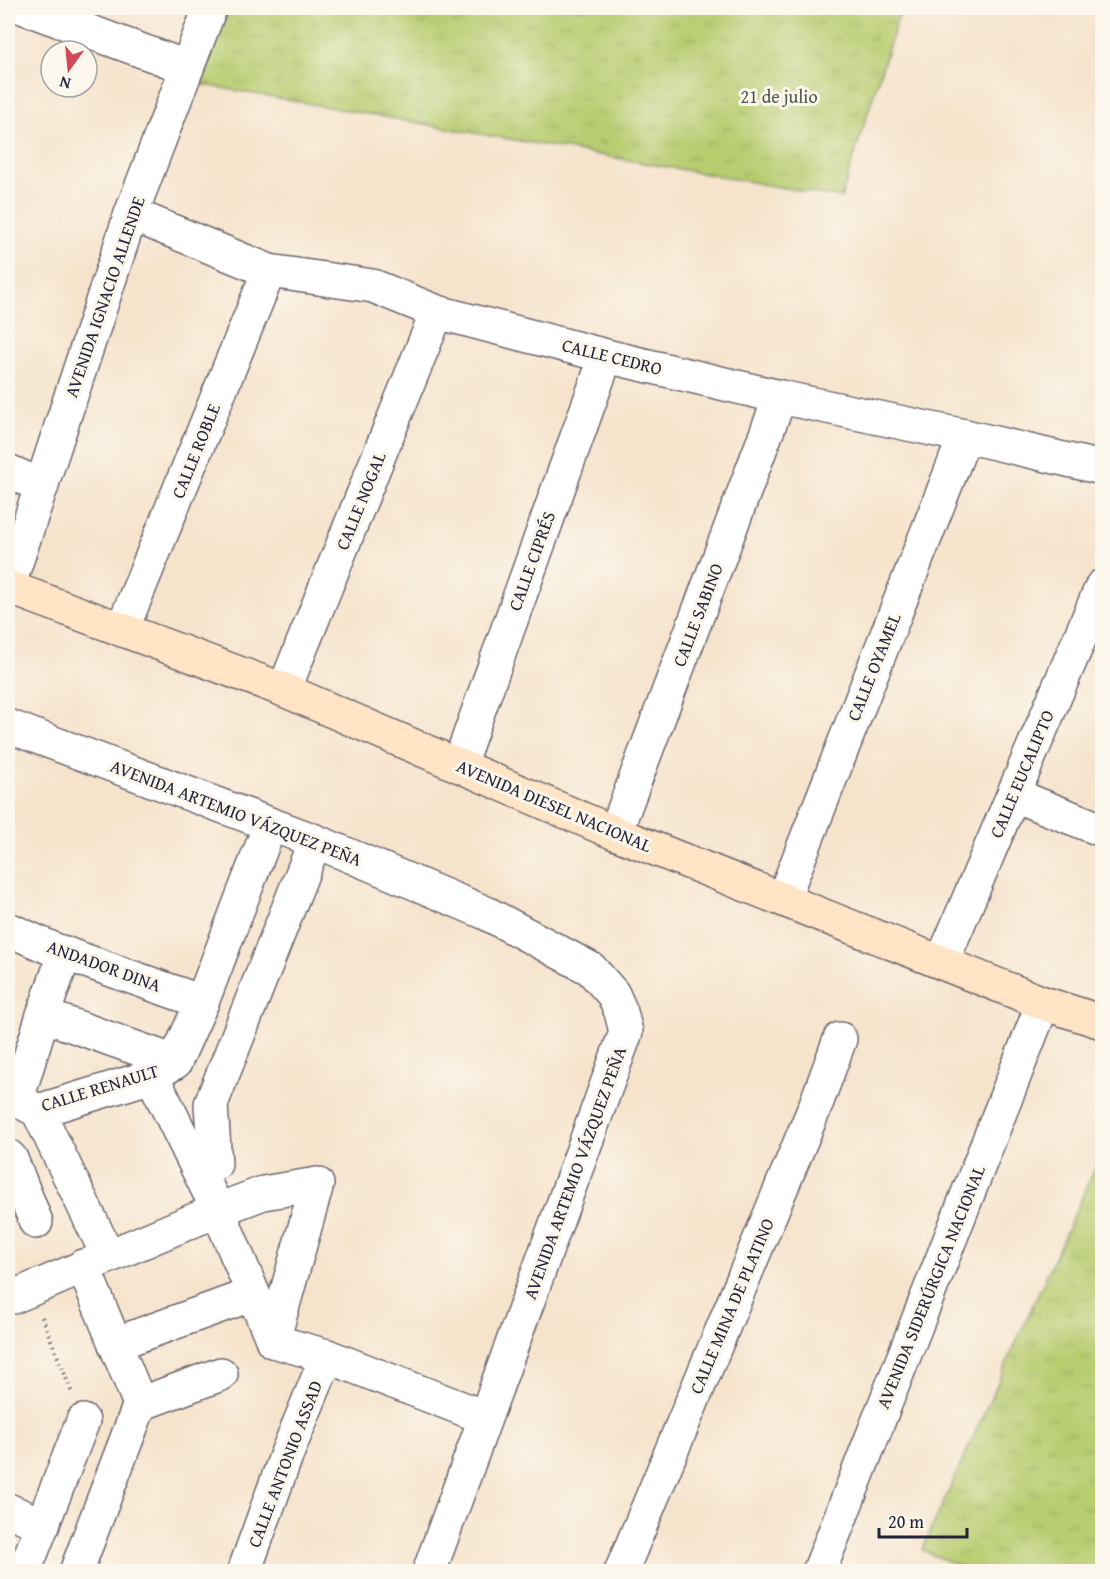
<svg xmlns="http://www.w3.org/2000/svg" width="1110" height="1579" viewBox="0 0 1110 1579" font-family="'Gentium Book Plus',serif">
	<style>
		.grass { fill: url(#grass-tufts); stroke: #6d7756; stroke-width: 1.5 }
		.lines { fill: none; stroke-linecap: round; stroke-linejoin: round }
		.street-casing { stroke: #6c666e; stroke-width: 36 }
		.secondary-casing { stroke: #6c666e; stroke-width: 36 }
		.path { stroke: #6c666e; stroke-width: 4; stroke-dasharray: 1.5 4.5; stroke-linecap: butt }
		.street { stroke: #fff; stroke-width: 33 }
		.secondary { stroke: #ffe4c6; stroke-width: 33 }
		.labels { text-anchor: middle; stroke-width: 6; stroke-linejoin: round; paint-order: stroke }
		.park-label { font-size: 18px; fill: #4f554b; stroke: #fbf7ec }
		.street-label { font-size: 18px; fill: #22223b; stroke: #fbf7ec }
	</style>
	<defs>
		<pattern id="grass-tufts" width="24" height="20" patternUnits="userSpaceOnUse" patternTransform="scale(1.5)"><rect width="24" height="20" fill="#b8cc70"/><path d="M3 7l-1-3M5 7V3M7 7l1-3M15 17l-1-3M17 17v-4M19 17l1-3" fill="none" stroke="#9eaf62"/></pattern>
	</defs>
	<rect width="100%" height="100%" fill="#fbf7ec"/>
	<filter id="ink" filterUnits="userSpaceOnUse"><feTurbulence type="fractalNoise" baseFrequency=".0167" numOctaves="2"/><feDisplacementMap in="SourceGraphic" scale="12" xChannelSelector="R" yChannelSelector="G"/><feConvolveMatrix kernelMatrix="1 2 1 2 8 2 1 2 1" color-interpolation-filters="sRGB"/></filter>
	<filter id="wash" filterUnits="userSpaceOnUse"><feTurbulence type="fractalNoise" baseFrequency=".008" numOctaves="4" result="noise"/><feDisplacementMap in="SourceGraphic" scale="24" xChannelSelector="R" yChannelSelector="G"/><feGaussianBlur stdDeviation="1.35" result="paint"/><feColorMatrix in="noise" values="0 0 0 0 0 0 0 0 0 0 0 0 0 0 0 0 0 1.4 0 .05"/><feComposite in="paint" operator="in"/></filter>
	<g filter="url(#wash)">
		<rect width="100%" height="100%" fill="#f6e3cc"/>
		<g class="grass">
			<path d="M210,8H901L841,198L182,81Z"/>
			<path d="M1102,1153V1571H963L964,1568L922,1550Z"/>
		</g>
	</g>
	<g filter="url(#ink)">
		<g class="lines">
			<defs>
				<g id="street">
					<path d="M25,8L186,67"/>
					<path d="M131,214L269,271L373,286L437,312L606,356L780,397L965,436L1102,468"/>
					<path d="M8,471L42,486"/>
					<path d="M8,587L131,214L210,8"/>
					<path d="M122,630L269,271"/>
					<path d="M284,690L437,312"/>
					<path d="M8,726L315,841L486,913L591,969L613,994L621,1012L626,1032L429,1572"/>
					<path d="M459,765L606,356"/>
					<path d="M1014,795L1102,830"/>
					<path d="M615,833L780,397"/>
					<path d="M783,899L965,436"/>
					<path d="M8,929L55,950L202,1002"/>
					<path d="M65,953L43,1015L19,1093L25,1104L38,1111L152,1076L175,1062"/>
					<path d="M942,962L1102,586"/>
					<path d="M43,1015L175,1062"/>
					<path d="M175,1062L202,1002L270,825"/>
					<path d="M152,1076L218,1210L273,1341"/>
					<path d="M38,1111L108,1256"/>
					<path d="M8,1156L11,1159L36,1222"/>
					<path d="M215,1164L211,1104L315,841"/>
					<path d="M8,1295L13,1297L218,1210L263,1193L317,1184L273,1341"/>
					<path d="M273,1341L327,1356L484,1417"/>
					<path d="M115,1344L253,1294"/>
					<path d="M140,1404L221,1374"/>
					<path d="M8,1510L43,1525"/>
					<path d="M24,1572L83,1421"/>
					<path d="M76,1572L140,1404L83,1266"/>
					<path d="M244,1572L286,1456L327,1356"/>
					<path d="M621,1572L815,1107L840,1039"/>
					<path d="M819,1572L1043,1003"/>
				</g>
				<path id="secondary" d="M8,590V587L284,690L615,833L1043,1003L1102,1022"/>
			</defs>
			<use href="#street" class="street-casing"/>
			<use href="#secondary" class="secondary-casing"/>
			<path class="path" d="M42,1317L72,1393"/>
			<use href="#street" class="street"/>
			<use href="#secondary" class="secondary"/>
		</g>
	</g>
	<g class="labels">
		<g class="park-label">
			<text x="779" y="103">21 de julio</text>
		</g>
		<g class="street-label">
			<text transform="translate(105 297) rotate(-71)" y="6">AVENIDA IGNACIO ALLENDE</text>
			<text transform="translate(612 357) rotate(14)" y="6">CALLE CEDRO</text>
			<text transform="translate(196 451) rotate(-68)" y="6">CALLE ROBLE</text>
			<text transform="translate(361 501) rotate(-68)" y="6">CALLE NOGAL</text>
			<text transform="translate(532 561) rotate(-70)" y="6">CALLE CIPRÉS</text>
			<text transform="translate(698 615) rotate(-69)" y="6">CALLE SABINO</text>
			<text transform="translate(874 667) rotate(-68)" y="6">CALLE OYAMEL</text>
			<text transform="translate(1022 774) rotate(-67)" y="6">CALLE EUCALIPTO</text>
			<text transform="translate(554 806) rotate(23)" y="6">AVENIDA DIESEL NACIONAL</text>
			<text transform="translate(236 813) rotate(21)" y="6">AVENIDA ARTEMIO VÁZQUEZ PEÑA</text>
			<text transform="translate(104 966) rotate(20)" y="6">ANDADOR DINA</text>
			<text transform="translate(100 1088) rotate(-17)" y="6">CALLE RENAULT</text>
			<text transform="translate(575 1173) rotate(-70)" y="6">AVENIDA ARTEMIO VÁZQUEZ PEÑA</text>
			<text transform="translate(931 1287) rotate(-68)" y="6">AVENIDA SIDERÚRGICA NACIONAL</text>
			<text transform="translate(732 1306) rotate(-67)" y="6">CALLE MINA DE PLATINO</text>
			<text transform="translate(285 1464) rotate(-69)" y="6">CALLE ANTONIO ASSAD</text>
		</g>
	</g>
	<rect width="1110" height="1579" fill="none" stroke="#fbf7ec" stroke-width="30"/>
	<g transform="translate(69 69) rotate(195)"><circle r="28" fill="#fbf7ec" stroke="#a4a2a5" stroke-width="1.5"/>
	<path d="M0-4.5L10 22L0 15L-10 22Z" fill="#d1495b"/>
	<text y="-9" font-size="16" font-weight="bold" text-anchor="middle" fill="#22223b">N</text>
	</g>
	<path d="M879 1528v9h88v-9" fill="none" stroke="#22223b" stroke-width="3"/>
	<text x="888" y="1528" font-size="18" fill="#22223b" stroke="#fbf7ec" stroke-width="4.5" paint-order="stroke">20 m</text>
</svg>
